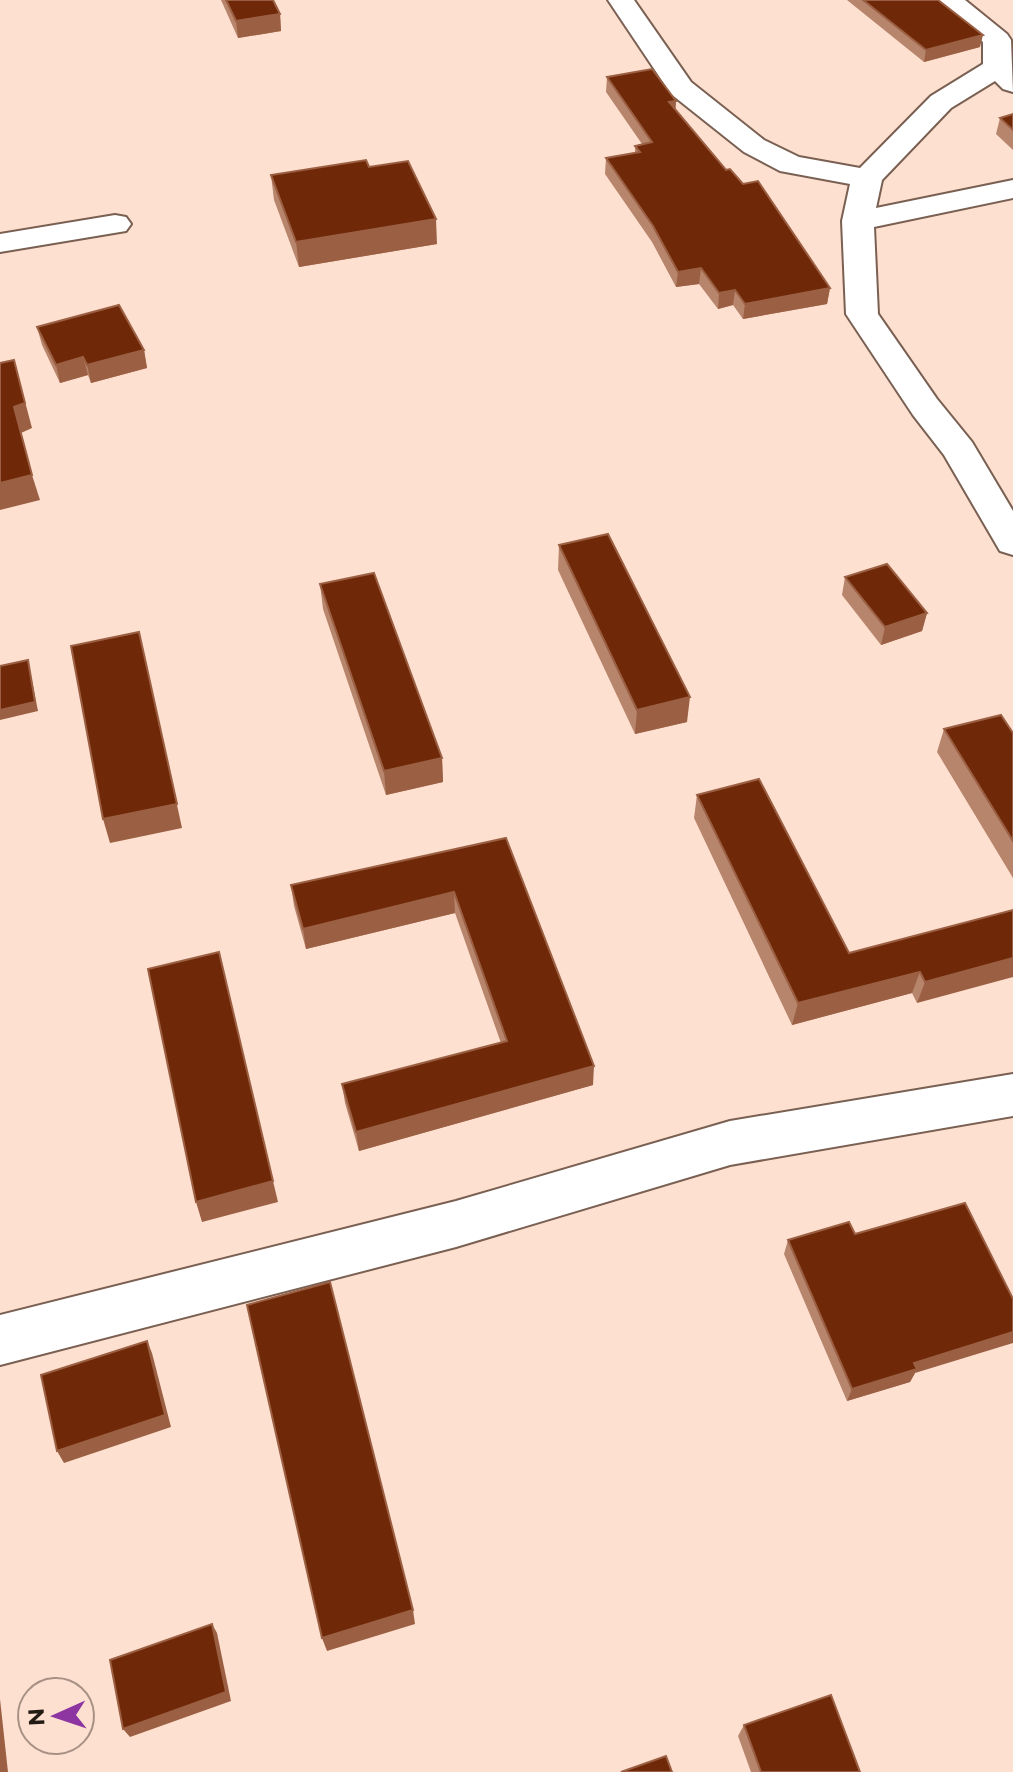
<svg xmlns="http://www.w3.org/2000/svg" width="1013" height="1772" viewBox="0 0 1013 1772" font-family="Montserrat,sans-serif">
	<style>
		.lines { fill: none; stroke-linecap: round; stroke-linejoin: round }
		.minor-casing { stroke: #796052; stroke-width: 4 }
		.minor { fill: #fff; fill-rule: evenodd }
		.wall { fill: #b7846c }
		.shaded-wall { fill: #9b6044 }
		.building { fill: #702908; stroke: #9b6044; stroke-width: 2 }
	</style>
	<rect width="100%" height="100%" fill="#fee0d0"/>
	<g class="lines">
		<defs>
			<g id="minor">
				<path d="M608,0H634L691,82L764,140L799,157L860,168L931,96L983,64V42L936,0H965L1007,34L1011,40L1013,92L1003,89L995,81L951,108L882,180L876,208L1013,180V198L874,227L878,314L937,399L972,442L1013,511V555L1000,551L944,455L913,415L846,314L842,221L850,184L780,171L744,152L671,94Z"/>
				<path d="M115,215L126,217L131,224L126,231L0,252V234Z"/>
				<path d="M1013,1074V1116L730,1165L456,1247L0,1365V1315L456,1201L730,1121Z"/>
			</g>
		</defs>
		<use href="#minor" class="minor-casing"/>
		<use href="#minor" class="minor"/>
	</g>
	<g class="wall">
		<path d="M221,0H273L280,14L281,31L238,38Z"/>
		<path d="M847,0H938L980,47L924,62Z"/>
		<path d="M607,77L676,101L675,110L726,170L830,288L827,304L743,319L733,305L718,309L699,284L676,287L652,242L605,174L606,158L635,153V146L642,144L606,92Z"/>
		<path d="M1013,114V150L996,134L1000,118Z"/>
		<path d="M369,167L437,244L299,267L274,200L271,175Z"/>
		<path d="M37,327L144,350L147,368L91,383L88,375L60,383L42,345Z"/>
		<path d="M559,545L687,722L635,734L558,570Z"/>
		<path d="M845,577L927,613L922,631L881,645L842,595Z"/>
		<path d="M320,584L442,758L443,782L386,795L323,609Z"/>
		<path d="M944,729L1013,733V878L937,752Z"/>
		<path d="M697,795L849,953L1013,910L917,1003L912,993L792,1025L694,818Z"/>
		<path d="M506,838L593,1085L359,1151L345,1103L342,1084L501,1043L455,913L306,949L294,906L291,885Z"/>
		<path d="M788,1240L915,1373L910,1382L847,1401L784,1254Z"/>
		<path d="M744,1725L860,1772H751L738,1736Z"/>
	</g>
	<g class="shaded-wall">
		<path d="M280,14L281,31L238,38L236,21Z"/>
		<path d="M983,35L980,47L924,62L926,50Z"/>
		<path d="M676,101L675,116L669,102Z"/>
		<path d="M436,219L437,244L299,267L296,242Z"/>
		<path d="M701,268L699,284L676,287L678,272Z"/>
		<path d="M830,288L827,304L743,319L745,304Z"/>
		<path d="M735,290L733,305L718,309L719,293Z"/>
		<path d="M144,350L147,368L91,383L87,365Z"/>
		<path d="M83,357L88,375L60,383L56,365Z"/>
		<path d="M14,360L32,428L21,433L14,407Z"/>
		<path d="M32,475L40,500L0,510V483Z"/>
		<path d="M927,613L922,631L881,645L885,627Z"/>
		<path d="M145,657L182,828L110,843L103,819Z"/>
		<path d="M28,660L38,711L0,720V710Z"/>
		<path d="M690,697L687,722L635,734L637,710Z"/>
		<path d="M442,758L443,782L386,795L384,771Z"/>
		<path d="M454,892L455,913L306,949L303,929Z"/>
		<path d="M1013,958V977L917,1003L925,982Z"/>
		<path d="M920,972L912,993L792,1025L798,1003Z"/>
		<path d="M594,1066L593,1085L359,1151L356,1132Z"/>
		<path d="M273,1181L278,1202L202,1222L196,1202Z"/>
		<path d="M1013,1332V1343L915,1373L910,1382L847,1401L852,1389L914,1363Z"/>
		<path d="M147,1341L152,1353L171,1427L64,1463L57,1451Z"/>
		<path d="M413,1610L415,1624L327,1651L322,1638Z"/>
		<path d="M212,1624L217,1633L231,1701L130,1737L123,1729Z"/>
		<path d="M0,1699L8,1772H0Z"/>
	</g>
	<g class="building">
		<path d="M226,0H273L280,14L236,21Z"/>
		<path d="M863,0H938L983,35L926,50Z"/>
		<path d="M652,69L676,101L669,102L726,170L730,169L743,184L758,181L830,288L745,304L735,290L719,293L701,268L678,272L653,226L606,158L640,152L635,146L652,142L607,77Z"/>
		<path d="M1013,114V130L1000,118Z"/>
		<path d="M366,160L369,167L408,161L436,219L296,242L271,175Z"/>
		<path d="M119,305L144,350L87,365L83,357L56,365L37,327Z"/>
		<path d="M14,360L25,403L14,407L32,475L0,483V363Z"/>
		<path d="M608,534L690,697L637,710L559,545Z"/>
		<path d="M887,564L927,613L885,627L845,577Z"/>
		<path d="M374,573L442,758L384,771L320,584Z"/>
		<path d="M139,632L177,804L103,819L71,646Z"/>
		<path d="M28,660L35,702L0,710V666Z"/>
		<path d="M1001,715L1013,733V841L944,729Z"/>
		<path d="M759,779L849,953L1013,910V958L925,982L920,972L798,1003L697,795Z"/>
		<path d="M506,838L594,1066L356,1132L342,1084L507,1041L454,892L303,929L291,885Z"/>
		<path d="M219,952L273,1181L196,1202L148,969Z"/>
		<path d="M965,1203L1013,1299V1332L914,1363L917,1369L852,1389L788,1240L849,1222L855,1234Z"/>
		<path d="M330,1282L413,1610L322,1638L247,1305Z"/>
		<path d="M147,1341L165,1415L57,1451L41,1375Z"/>
		<path d="M212,1624L226,1692L123,1729L110,1660Z"/>
		<path d="M831,1695L860,1772H761L744,1725Z"/>
		<path d="M666,1756L672,1772H621Z"/>
	</g>
	<g transform="translate(56 1716) rotate(267)"><circle r="38" fill="#fee0d0" stroke="#a79185" stroke-width="2"/>
	<path d="M0-6L14 30L0 20L-14 30Z" fill="#8d35a1"/>
	<text y="-12" font-size="22" font-weight="bold" text-anchor="middle" fill="#241a14">N</text>
	</g>
</svg>
